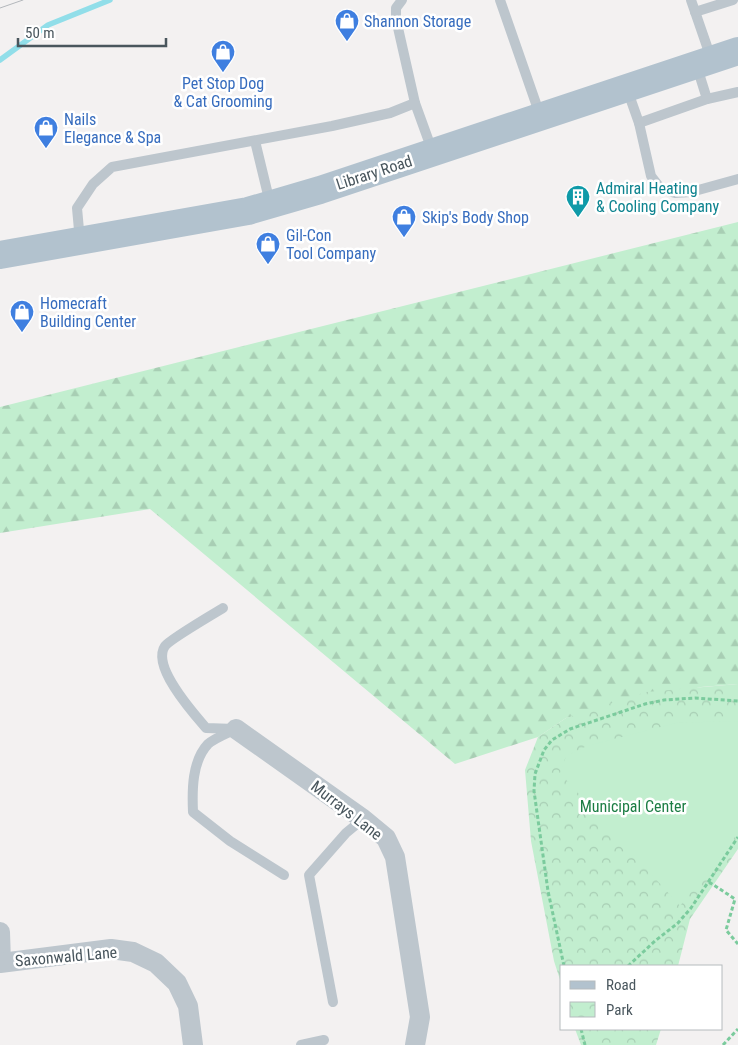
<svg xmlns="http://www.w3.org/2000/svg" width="738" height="1045" viewBox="0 0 738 1045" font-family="'Roboto Condensed',sans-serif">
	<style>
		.forest { fill: url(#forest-firs) }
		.park { fill: url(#park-crowns) }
		.garden { fill: #c2eecf }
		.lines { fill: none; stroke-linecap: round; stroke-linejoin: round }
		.stream { stroke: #91dee9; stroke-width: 5.5 }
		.path { stroke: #7bcb9d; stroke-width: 3; stroke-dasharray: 4 2.5; stroke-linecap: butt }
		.lane { stroke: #bdc6cd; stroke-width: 10 }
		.street { stroke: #bdc6cd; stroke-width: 20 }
		.primary { stroke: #b2c2ce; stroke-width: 28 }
		.tram { stroke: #b3b7bb; stroke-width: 1 }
		.labels { text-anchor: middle; stroke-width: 5; stroke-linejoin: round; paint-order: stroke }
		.shop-label { font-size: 16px; fill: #366cbe; stroke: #fff; text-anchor: start }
		.street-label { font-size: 16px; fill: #49565d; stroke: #fff }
		.culture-label { font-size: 16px; fill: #0d838f; stroke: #fff; text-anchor: start }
		.park-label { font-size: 16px; fill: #1c7d44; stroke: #fff }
	</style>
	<defs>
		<pattern id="forest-firs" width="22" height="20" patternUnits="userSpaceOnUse" patternTransform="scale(1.25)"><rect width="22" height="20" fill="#c2eecf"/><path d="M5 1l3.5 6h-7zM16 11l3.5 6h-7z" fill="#a8ceb4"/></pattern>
		<pattern id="park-crowns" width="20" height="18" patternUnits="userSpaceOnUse" patternTransform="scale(1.25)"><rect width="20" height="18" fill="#c2eecf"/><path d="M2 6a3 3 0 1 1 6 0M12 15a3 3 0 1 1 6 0" fill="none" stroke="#a8ceb4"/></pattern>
	</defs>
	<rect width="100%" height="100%" fill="#f3f1f1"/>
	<path class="forest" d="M738,222V684L701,687L566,718L538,737L455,764L150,509L0,533V407Z"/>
	<g class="park">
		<path d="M738,684V849L690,919L678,966H562V986L554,961L531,841L525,770L538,737L566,718L646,692Z"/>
		<path d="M575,1029H661L656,1045H581Z"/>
	</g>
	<path class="garden" d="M730,721L738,722V833L680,906L560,773L566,756L587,746L676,723Z"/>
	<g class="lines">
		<path class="stream" d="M0,60L48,25L110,0"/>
		<g class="path">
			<path d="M709,882L735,899L726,930L738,944"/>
			<path d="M564,966L548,891L534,791L535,774L544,750L552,740L570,729L645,704L664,700L695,698L738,701"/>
			<path d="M628,966L655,941L678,923L691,908L738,837"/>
			<path d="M581,1029L585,1045"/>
			<path d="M723,1045L738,1029"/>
		</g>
		<g class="lane">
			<path d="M402,0L396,8V19L415,103"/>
			<path d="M500,0L540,115"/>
			<path d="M691,0L711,58"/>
			<path d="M695,12L733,0"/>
			<path d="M697,67L707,99"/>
			<path d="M627,89L639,123L651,176L661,189L675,193L691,192L738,179"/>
			<path d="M639,123L707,99L738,92"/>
			<path d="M255,141L270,203"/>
			<path d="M80,241L77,208L93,184L112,167L332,126L390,113L415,103L432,150"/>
			<path d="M223,608C213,614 169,640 165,646C151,666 193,713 206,728L235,729"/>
			<path d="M236,729C228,733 215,738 208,744C192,761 192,790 193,812L230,841L284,875"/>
			<path d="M333,1002L309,875L346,833L363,819"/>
			<path d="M301,1045L324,1040"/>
		</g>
		<g class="street">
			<path d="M236,729L363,819L386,838L395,857L420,1017L415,1045"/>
			<path d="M0,932L1,962"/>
			<path d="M0,963L111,949L133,952L156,963L177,983L188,1006L193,1045"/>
		</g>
		<path class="primary" d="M0,255L248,211L320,190L738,51"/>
		<path class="tram" d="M0,8L23,0"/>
	</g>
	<defs>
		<symbol id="shop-pin" viewBox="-11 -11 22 30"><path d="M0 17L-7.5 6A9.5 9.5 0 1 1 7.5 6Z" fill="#3f7fe0" stroke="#fff"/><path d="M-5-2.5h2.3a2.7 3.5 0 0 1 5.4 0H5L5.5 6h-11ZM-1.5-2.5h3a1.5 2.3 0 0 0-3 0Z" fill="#fff"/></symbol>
		<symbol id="building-pin" viewBox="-11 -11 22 30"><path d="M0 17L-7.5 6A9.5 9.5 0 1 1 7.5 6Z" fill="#0f9aa8" stroke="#fff"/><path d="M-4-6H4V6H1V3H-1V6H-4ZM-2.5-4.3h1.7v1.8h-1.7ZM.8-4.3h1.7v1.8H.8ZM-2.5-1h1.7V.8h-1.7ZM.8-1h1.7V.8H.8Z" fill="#fff"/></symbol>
	</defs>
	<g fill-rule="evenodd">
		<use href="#shop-pin" x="333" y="7" width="28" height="38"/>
		<use href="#shop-pin" x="209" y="38" width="28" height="38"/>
		<use href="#shop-pin" x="32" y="114" width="28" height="38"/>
		<use href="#building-pin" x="564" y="183" width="28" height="38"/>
		<use href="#shop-pin" x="390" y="203" width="28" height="38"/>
		<use href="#shop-pin" x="254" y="230" width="28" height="38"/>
		<use href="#shop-pin" x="8" y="298" width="28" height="38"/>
	</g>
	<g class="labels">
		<g class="shop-label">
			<text x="364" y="27">Shannon Storage</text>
			<text x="223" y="89" text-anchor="middle">Pet Stop Dog<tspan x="223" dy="18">&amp; Cat Grooming</tspan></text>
			<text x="64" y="125">Nails<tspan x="64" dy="18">Elegance &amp; Spa</tspan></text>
			<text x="422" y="223">Skip's Body Shop</text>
			<text x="286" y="241">Gil-Con<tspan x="286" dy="18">Tool Company</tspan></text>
			<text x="40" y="309">Homecraft<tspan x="40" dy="18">Building Center</tspan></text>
		</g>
		<g class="street-label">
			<text transform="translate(374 172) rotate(-18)" y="6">Library Road</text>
			<text transform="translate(347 810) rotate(38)" y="6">Murrays Lane</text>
			<text transform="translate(66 956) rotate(-5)" y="6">Saxonwald Lane</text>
		</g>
		<g class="culture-label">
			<text x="596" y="194">Admiral Heating<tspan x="596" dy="18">&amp; Cooling Company</tspan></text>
		</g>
		<g class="park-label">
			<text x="633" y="812">Municipal Center</text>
		</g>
	</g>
	<rect x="560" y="965" width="162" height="65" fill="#ffffff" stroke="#b6bbbe"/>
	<rect x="570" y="981" width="25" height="8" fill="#b2c2ce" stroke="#b6bbbe"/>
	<text x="606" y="990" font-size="15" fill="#49565d">Road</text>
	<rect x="570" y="1002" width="25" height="15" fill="url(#park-crowns)" stroke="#b6bbbe"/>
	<text x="606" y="1015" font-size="15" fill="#49565d">Park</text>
	<path d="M18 38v8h148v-8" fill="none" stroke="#49565d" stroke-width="2.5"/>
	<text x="25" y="38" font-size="15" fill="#49565d" stroke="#ffffff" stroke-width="4" paint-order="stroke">50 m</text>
</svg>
